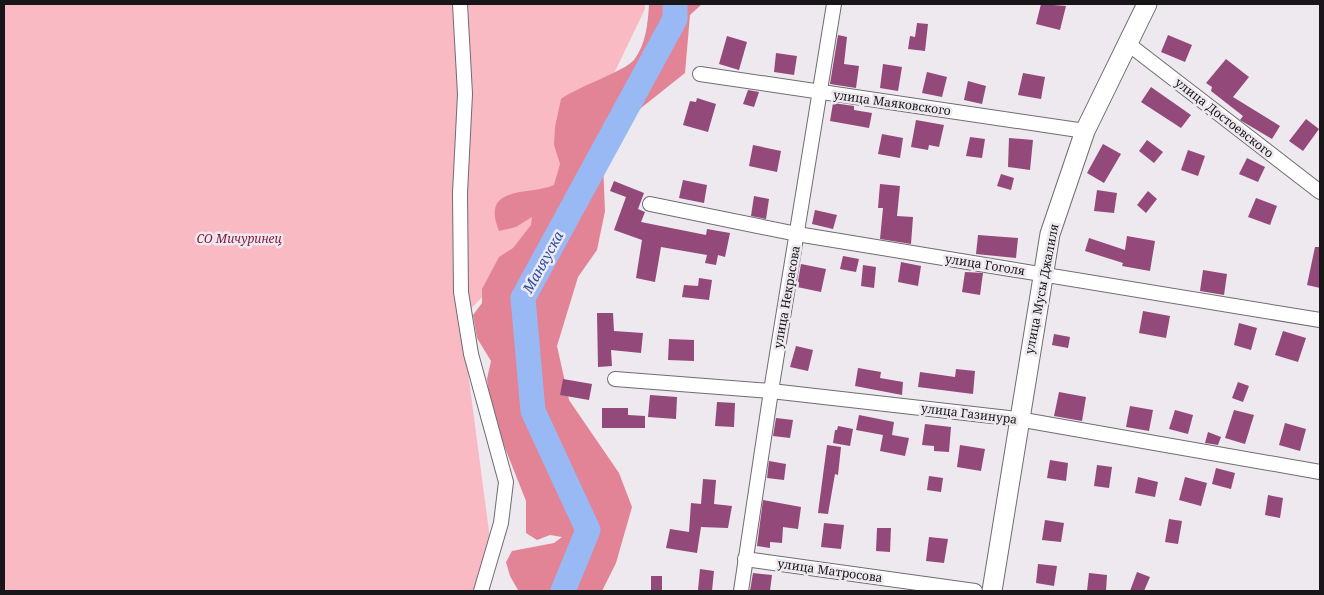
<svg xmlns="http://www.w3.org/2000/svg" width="1324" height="595" viewBox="0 0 1324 595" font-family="'Noto Serif',serif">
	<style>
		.green { fill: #fabac3 }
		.forest { fill: #e28495 }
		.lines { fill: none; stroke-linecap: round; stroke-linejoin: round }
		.river { stroke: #99b9f5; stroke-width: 25 }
		.building { fill: #934979 }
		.street-casing { stroke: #706c71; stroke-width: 16 }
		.secondary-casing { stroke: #706c71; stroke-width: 21 }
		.street { stroke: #fff; stroke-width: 14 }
		.secondary { stroke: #fff; stroke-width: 19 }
		.labels { text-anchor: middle; stroke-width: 5; stroke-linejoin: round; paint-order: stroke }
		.street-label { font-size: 12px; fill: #181618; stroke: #ede9ef }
		.park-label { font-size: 12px; font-style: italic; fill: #891a3b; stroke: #ede9ef }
		.water-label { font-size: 14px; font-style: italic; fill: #274fa5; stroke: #ede9ef }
	</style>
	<rect width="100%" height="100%" fill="#ede9ef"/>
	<path class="green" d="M4,4H645V9L531,246L461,319L490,539L474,591H4Z"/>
	<path class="forest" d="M649,4H702L690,15L685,73L602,139L605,211L597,250L578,277L557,346L569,400L619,473L632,507L616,563L602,591L518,590L510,576L506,562L512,551L554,543L562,537L550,535L537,540L526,533V501L492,415L487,379L491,361L477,338L473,315L482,303V289L499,257L513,248L531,225L532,217L516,227L499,231C480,184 529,196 554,185L560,164L554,145L555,127L561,99C577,87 625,71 634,60C646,44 648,23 649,4Z"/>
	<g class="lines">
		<path class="river" d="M563,591L588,530L533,411L523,298L675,19V4"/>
	</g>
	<g class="building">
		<path d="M1041,4L1066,6L1060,30L1036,24Z"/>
		<path d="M917,23L928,24L925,51L908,49L910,36L915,37Z"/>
		<path d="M838,35L847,37L844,64L859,66L856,88L830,84Z"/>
		<path d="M1168,35L1192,45L1185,62L1161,52Z"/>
		<path d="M727,36L747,42L739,70L719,64Z"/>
		<path d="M776,53L797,56L794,75L774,72Z"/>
		<path d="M1226,59L1249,77L1233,97L1280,126L1272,139L1240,120L1243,116L1211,91L1212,87L1206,83Z"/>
		<path d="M883,64L902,67L898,91L880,88Z"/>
		<path d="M927,72L947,77L942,97L922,93Z"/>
		<path d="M1023,73L1045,77L1041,99L1018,95Z"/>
		<path d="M968,81L986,86L982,104L964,100Z"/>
		<path d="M1151,87L1191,115L1181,128L1141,102Z"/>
		<path d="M748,90L759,92L754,107L743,104Z"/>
		<path d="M697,98L716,104L708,132L683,125L690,101L696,102Z"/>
		<path d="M833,103L854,106V110L872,113L869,128L830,121Z"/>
		<path d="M1306,119L1319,129L1303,151L1289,141Z"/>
		<path d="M916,120L944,125L939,147L929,145L928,150L911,147Z"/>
		<path d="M882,134L903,138L900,158L878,154Z"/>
		<path d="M970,137L985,139L982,158L966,156Z"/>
		<path d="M1009,138L1033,140L1030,170L1008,167Z"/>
		<path d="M1147,140L1163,152L1154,163L1139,151Z"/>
		<path d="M1103,144L1121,154L1104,183L1087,173Z"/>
		<path d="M753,145L781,151L777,172L749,166Z"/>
		<path d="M1188,150L1205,156L1198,176L1181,170Z"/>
		<path d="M1247,158L1265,167L1258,182L1239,174Z"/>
		<path d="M1001,174L1014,178L1011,190L997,186Z"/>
		<path d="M683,180L707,185L704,203L679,198Z"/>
		<path d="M614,181L644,193L638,209L645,212L641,222L706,235L707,229L730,233L725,257L718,255L716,265L705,263L707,255L661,247L655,282L636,278L642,240L614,230L626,197L610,191Z"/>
		<path d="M880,184L900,186L897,216L913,217L911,244L880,239L883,208H878Z"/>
		<path d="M1097,190L1117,193L1114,213L1094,211Z"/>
		<path d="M1148,191L1157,199L1146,213L1137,205Z"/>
		<path d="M754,196L769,199L766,219L751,216Z"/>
		<path d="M1256,198L1277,206L1270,225L1248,217Z"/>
		<path d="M815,210L837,215L833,229L812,224Z"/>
		<path d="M978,235L1018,238L1016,258L976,254Z"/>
		<path d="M1127,236L1155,241L1150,271L1122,266L1123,263L1085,251L1089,238L1125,250Z"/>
		<path d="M1315,247H1320V288L1307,285Z"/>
		<path d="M843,256L859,259L856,272L840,269Z"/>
		<path d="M901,262L921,266L918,286L898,282Z"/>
		<path d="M801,264L826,269L821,292L797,287Z"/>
		<path d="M863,265L876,267L874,288L861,286Z"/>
		<path d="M1203,270L1227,274L1224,295L1200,291Z"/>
		<path d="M965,272L983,273L980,295L962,292Z"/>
		<path d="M699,278L712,280L709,300L682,297L684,285L698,286Z"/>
		<path d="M1143,311L1170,316L1166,338L1139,333Z"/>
		<path d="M597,313H613L614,331L643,333L641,353L611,350L612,366L598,367Z"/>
		<path d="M1239,323L1257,328L1251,350L1234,345Z"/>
		<path d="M1283,331L1306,338L1298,362L1275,355Z"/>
		<path d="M1054,334L1070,337L1068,348L1052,345Z"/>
		<path d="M669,339L694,340V361L668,360Z"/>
		<path d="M796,346L813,350L808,371L790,367Z"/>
		<path d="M858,368L881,372L880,378L903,382L902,395L855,386Z"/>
		<path d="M956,369L975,371L973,394L918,387L920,372L955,377Z"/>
		<path d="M563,379L592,384L589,400L560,395Z"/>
		<path d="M1238,382L1249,386L1243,402L1232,398Z"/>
		<path d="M1059,392L1086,397L1082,421L1054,416Z"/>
		<path d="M650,395L677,397L676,419L648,417Z"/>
		<path d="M717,402L735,403L734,427L715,426Z"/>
		<path d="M1130,406L1153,410L1149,431L1126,427Z"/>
		<path d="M602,408H628V415L645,416V428H602Z"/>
		<path d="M1175,410L1193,415L1188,434L1169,429Z"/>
		<path d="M1234,410L1254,415L1245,444L1225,438Z"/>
		<path d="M859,415L894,422L892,435L909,438L905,456L880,451L883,435L856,430Z"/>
		<path d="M776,418L793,420L790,438L773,436Z"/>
		<path d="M1285,423L1306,429L1300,451L1279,445Z"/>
		<path d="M925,424L951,427L949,452L934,451V446L922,445Z"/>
		<path d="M838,426L853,429L850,446L833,443L835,430H837Z"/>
		<path d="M1208,432L1221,437L1218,445L1205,443Z"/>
		<path d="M827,445L841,447L838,475L835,474L828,514L818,513Z"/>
		<path d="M960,445L985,449L981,471L957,467Z"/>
		<path d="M1050,460L1068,463L1066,481L1047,478Z"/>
		<path d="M769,461L786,464L784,480L767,478Z"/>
		<path d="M1097,465L1112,467L1109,488L1094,486Z"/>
		<path d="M1216,468L1235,473L1231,489L1212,484Z"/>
		<path d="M929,476L943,478L941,492L927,490Z"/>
		<path d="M1138,477L1158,482L1155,497L1135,493Z"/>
		<path d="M1185,477L1207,483L1201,506L1179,500Z"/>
		<path d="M703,479L716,480L714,504L732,506L728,528L701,527L697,553L666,548L670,529L689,532L691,503L701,504Z"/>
		<path d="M1268,495L1283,498L1280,518L1265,515Z"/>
		<path d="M763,500L801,507L798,529L783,527L782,543L770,542V548L757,546Z"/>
		<path d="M1169,519L1182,521L1178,544L1165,542Z"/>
		<path d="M1045,520L1064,523L1061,542L1042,540Z"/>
		<path d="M824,523L844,525L841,549L821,547Z"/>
		<path d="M877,528H891L890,552L876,551Z"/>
		<path d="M929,537L948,539L944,563L926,561Z"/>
		<path d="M1038,564L1057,566L1054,586L1036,583Z"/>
		<path d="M700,569L714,571L712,591L698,590Z"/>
		<path d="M1137,572L1150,577L1144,591H1130Z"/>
		<path d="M753,573L772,575L770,591H750Z"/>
		<path d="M1089,573L1107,575L1106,591H1087Z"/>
		<rect x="651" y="576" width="11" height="15"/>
	</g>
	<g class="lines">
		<defs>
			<g id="street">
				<path d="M460,4L465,94L460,193L461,292L471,354L506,482L501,523L481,591"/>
				<path d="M1127,43L1320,192"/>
				<path d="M700,74L1085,131"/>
				<path d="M650,204L797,234L1320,320"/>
				<path d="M615,379L771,391L1018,419L1320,472"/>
				<path d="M745,559L975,591"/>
				<path d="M741,591L771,391L834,4"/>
			</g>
			<path id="secondary" d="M992,591L1050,234L1085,131L1147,4"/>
		</defs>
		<use href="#street" class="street-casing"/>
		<use href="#secondary" class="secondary-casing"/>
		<use href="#street" class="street"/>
		<use href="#secondary" class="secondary"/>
	</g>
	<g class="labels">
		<g class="street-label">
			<text transform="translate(892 103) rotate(8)" y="4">улица Маяковского</text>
			<text transform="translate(1224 118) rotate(38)" y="4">улица Достоевского</text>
			<text transform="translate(985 265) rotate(9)" y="4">улица Гоголя</text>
			<text transform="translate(1042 289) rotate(-79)" y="4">улица Мусы Джалиля</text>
			<text transform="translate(787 297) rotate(-80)" y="4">улица Некрасова</text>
			<text transform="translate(969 414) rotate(7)" y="4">улица Газинура</text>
			<text transform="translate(830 571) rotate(8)" y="4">улица Матросова</text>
		</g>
		<g class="park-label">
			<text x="239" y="243">СО Мичуринец</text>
		</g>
		<g class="water-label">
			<text transform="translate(543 262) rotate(-61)" y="5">Маняуска</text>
		</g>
	</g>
	<rect width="1324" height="595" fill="none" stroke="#181618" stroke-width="10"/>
</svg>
